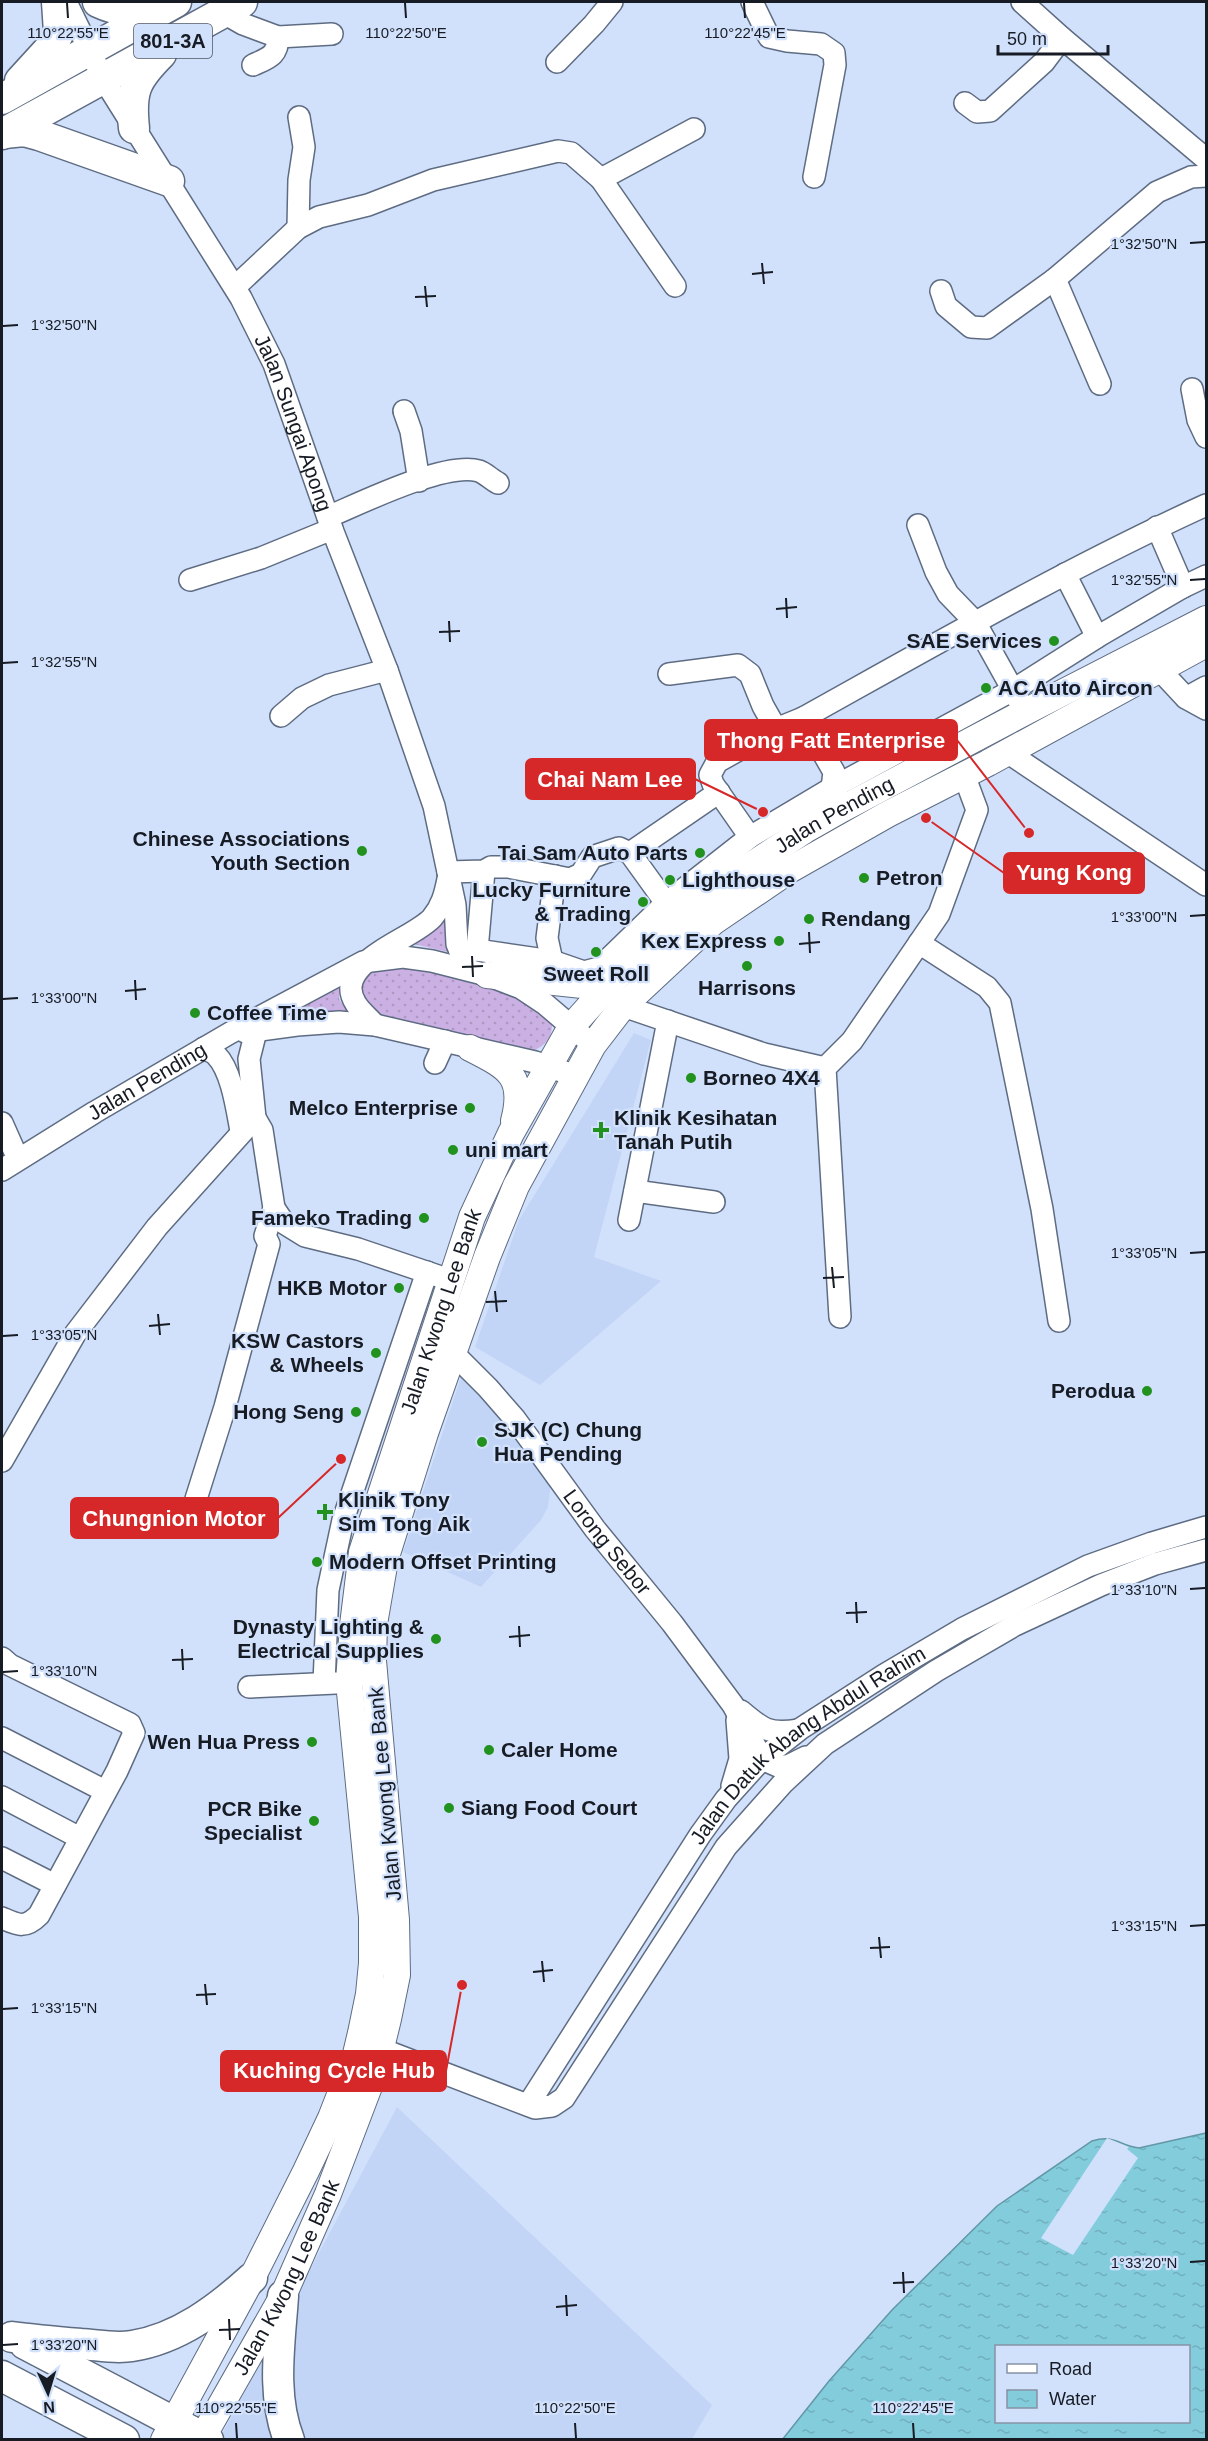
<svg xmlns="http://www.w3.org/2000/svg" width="1208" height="2441" viewBox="0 0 1208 2441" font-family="Helvetica,sans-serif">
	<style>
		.built { fill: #c2d5f6 }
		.grass { fill: url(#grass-dots) }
		.water { fill: url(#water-ripples); stroke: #6297a5; stroke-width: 1.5; fill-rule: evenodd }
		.pier { fill: #d2e1fb }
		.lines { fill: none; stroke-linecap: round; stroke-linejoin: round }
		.minor-casing { stroke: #5e6c83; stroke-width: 24 }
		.major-casing { stroke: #5e6c83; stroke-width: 28 }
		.highway-casing { stroke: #5e6c83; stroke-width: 33 }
		.minor { stroke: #fff; stroke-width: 21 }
		.major { stroke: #fff; stroke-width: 26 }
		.highway { stroke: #fff; stroke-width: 30 }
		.ticks { fill: none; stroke: #161b24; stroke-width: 2 }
		.poi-dot { fill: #21921d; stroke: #d2e1fb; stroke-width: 2 }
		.labels { text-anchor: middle; stroke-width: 4.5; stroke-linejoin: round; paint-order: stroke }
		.shield { fill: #d2e1fb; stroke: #4e5664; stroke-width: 1.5 }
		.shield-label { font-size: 20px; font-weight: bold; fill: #161b24 }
		.street-label { font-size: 21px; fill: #161b24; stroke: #d2e1fb }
		.poi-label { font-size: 21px; font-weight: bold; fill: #161b24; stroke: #d2e1fb; text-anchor: end }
		.ticks-label { font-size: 15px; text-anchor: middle; fill: #161b24; stroke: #d2e1fb; stroke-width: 4.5; stroke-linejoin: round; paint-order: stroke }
		.leader { fill: none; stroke: #d62828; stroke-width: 2 }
		.callout-dot { fill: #d62828; stroke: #d2e1fb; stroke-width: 2 }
		.callout { fill: #d62828; stroke: #d62828; stroke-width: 2 }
		.callout-label { font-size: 22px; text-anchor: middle; font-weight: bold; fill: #fff }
	</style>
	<defs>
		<pattern id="grass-dots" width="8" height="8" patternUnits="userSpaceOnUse" patternTransform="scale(1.5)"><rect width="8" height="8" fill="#cbb1e3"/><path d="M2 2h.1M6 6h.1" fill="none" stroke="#ae98c3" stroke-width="1.8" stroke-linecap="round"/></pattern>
		<pattern id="water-ripples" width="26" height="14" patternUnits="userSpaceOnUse" patternTransform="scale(1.5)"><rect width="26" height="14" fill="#83ccdc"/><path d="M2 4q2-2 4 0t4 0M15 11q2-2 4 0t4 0" fill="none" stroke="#70afbd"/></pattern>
	</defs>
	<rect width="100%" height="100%" fill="#d2e1fb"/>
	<g class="built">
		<path d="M634,1033L651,1040L594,1257L661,1281L540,1385L475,1347L519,1220Z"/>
		<path d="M461,1377L499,1402L551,1483L548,1507L541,1520L481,1587L403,1552Z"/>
		<path d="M397,2107L712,2405L692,2439L219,2440Z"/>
	</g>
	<g class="grass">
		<path d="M450,908L453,953L409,943Z"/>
		<path d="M384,967C430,969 476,978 517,998C529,1004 541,1013 552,1021C553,1036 547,1045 533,1051L389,1019C366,1010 355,1001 366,975Z"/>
		<path d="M341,987L339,999L348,1012L272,1020Z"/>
	</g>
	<path class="water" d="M1206,2133V2439L782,2440L829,2381L892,2310L997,2206L1092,2141C1114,2134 1118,2145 1139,2148ZM996,2346H1188V2422H996Z"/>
	<path class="pier" d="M1107,2138L1129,2147L1127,2149L1138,2158L1073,2255L1041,2238Z"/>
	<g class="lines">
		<defs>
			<g id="minor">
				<path id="s1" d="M66,2L103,78L241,298L274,364L332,529L387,670L434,806L455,905L457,944L467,968"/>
				<path d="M752,2L769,37L787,41L821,44L834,53L835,65L814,177"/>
				<path d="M1022,2L1062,38L1206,159"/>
				<path d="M222,12L243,24L278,37L332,34"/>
				<path d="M557,62L594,24L612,2"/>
				<path d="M253,65C268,58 278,56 278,37"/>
				<path d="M965,103L977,112L990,111L1044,62L1062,38"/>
				<path d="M601,179L694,129"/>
				<path d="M298,228L299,180L304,147L299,117"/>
				<path d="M1055,279L1100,384"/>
				<path d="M235,287L298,228L319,217L368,205L433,180L558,151L571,153L601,179L675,286"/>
				<path d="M941,291L946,306L971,327L987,328L1055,279L1157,192L1191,177L1206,176"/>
				<path d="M1192,389L1198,420L1206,437"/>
				<path d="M404,411L411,431L419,481"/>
				<path d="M328,517C361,503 446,461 479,471C485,473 492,480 498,483"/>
				<path d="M918,525L936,572L948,594L975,622L1019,701"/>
				<path d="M1157,527L1183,587"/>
				<path d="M1065,574L1097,637"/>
				<path d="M190,580L261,558L332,529"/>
				<path d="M1158,668L1186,698L1206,709"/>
				<path d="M669,674L738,665L750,674L763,706L776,729L803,718C936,644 1068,568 1206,505"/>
				<path d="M1186,698L1206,687"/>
				<path d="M281,716L302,698L329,685L387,670"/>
				<path d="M803,718L834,772L832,788L837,798"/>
				<path d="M1007,752L1206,885"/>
				<path d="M750,837L713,784L710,775L717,762L776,729"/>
				<path d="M630,853L719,792"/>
				<path d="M448,872L484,871L491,867H508L570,879L581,874L592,857L619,848L630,853L666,903"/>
				<path d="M919,943L987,987L1000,1003L1042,1209L1059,1321"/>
				<path d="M477,950L484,871"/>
				<path d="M460,952L477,950L552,961L584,972L599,968L666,903L750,837L832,788L1013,690L1097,637L1183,587L1206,576"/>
				<path d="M552,961L547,938L555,876"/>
				<path d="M623,1006L764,1054L825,1068"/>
				<path d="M375,1025C369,1018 360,1011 356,1004C330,963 412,940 432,918C442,906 445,894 448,879"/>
				<path d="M245,1032L297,1025L339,1022L375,1025L535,1062L576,1076"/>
				<path d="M204,1048C207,1050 213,1052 216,1055C232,1071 237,1110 241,1131"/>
				<path d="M435,1063L445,1041"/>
				<path d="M2,1123L18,1159"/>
				<path id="s2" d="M2,1170L95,1112L230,1033L363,962L403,957L432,961L487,975L521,988L545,1004L593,1045"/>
				<path d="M635,1191L714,1202"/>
				<path d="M274,1208L284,1223L305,1236L358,1249L438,1276"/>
				<path d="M629,1220L668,1021"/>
				<path d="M840,1317L825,1068L852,1041L939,914L977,810L964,775"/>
				<path id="s3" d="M454,1354L488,1388L515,1419L595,1529L672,1623L733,1705L762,1759L780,1767L790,1765L806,1757"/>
				<path d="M2,1461L75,1334L157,1227L255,1118L249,1059L256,1031"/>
				<path d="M196,1499L225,1407L269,1244L265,1236L274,1208L262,1130L255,1118"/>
				<path d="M2,1658L10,1665L130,1724L134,1733L117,1771L39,1915C25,1929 18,1925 2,1918"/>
				<path d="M324,1683L328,1590L343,1520L427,1272"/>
				<path d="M249,1687L336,1683"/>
				<path d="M741,1711C762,1729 769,1735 798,1730"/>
				<path d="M2,1738L105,1791"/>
				<path d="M732,1786L740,1759L737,1720"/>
				<path d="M2,1797L80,1838"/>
				<path d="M2,1858L55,1885"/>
				<path d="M381,2049L535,2108L552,2106L564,2098L726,1847L783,1783L825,1744L936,1671L1015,1625L1101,1585L1155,1564L1206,1550"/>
				<path id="s4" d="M528,2105L700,1835L726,1799L762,1759L800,1729L884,1675L962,1629L1088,1566L1152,1543L1206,1527"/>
			</g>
			<g id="major">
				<path d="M487,975L592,986L615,978"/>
				<path d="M470,1048C507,1067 526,1075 514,1121"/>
				<path id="s5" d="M164,2440L252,2278L306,2171L331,2118L356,2054L361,2033L369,1994L372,1963V1917L349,1682L353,1625L362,1552L472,1217L511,1133L571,1027L615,978L692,909L753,864L805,830L842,809L1025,712L1206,619"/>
				<path id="s6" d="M201,2440L283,2296L328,2194L376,2068L388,2019L397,1975L396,1920L373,1661L374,1624L385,1560L425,1433L487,1257L516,1186L576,1076L593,1045L623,1006L713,922L791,869L888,814L988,763L1206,644"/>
			</g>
			<g id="highway">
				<path d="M98,2C119,12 137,12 159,8"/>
				<path d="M20,81L52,46L59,32L57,2"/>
				<path d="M2,99L176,2"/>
				<path d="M134,128C130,91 135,80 161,54"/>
				<path d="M4,133L24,131L39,135L169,181"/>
				<path d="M2,134L242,2"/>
				<path d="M283,2296C280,2343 271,2394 289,2440"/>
				<path d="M12,2337C35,2340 58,2342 81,2344C98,2345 115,2349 132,2346C178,2339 218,2309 252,2278"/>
				<path d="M25,2344L208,2440"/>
				<path d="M2,2376L124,2440"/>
			</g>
		</defs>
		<use href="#minor" class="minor-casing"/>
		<use href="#major" class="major-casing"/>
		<use href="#highway" class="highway-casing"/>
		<use href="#minor" class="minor"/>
		<use href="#major" class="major"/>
		<use href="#highway" class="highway"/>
	</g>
	<path class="ticks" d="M67,3L68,18M405,3L406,18M744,3L745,18M1190,243L1205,242M762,263L764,284M752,274L773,272M425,286L427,307M415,297L436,296M3,326L18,325M1190,580L1205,579M786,598L787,618M776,609L797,607M449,621L450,642M439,632L460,631M3,663L18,662M1190,916L1205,915M809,932L810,953M799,944L820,942M472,956L473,977M462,967L483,966M135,980L136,1000M125,991L146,989M3,999L18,998M1190,1253L1205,1252M832,1267L834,1288M823,1278L844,1277M495,1291L497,1312M486,1302L507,1301M158,1314L160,1335M149,1326L170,1324M3,1336L18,1335M1190,1589L1205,1588M856,1602L857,1623M846,1613L867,1612M519,1626L520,1647M509,1637L530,1635M182,1649L183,1670M172,1660L193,1659M3,1672L18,1671M1190,1926L1205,1925M879,1937L881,1958M870,1948L890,1947M542,1961L544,1982M533,1972L553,1970M205,1984L207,2005M196,1995L216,1994M3,2009L18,2008M1190,2262L1205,2261M903,2272L904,2293M893,2283L914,2282M566,2295L567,2316M556,2307L577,2305M229,2319L230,2340M219,2330L240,2329M3,2345L18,2344M236,2423L237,2438M575,2423L576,2438M913,2423L914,2438"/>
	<g class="poi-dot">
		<circle cx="1054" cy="641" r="6"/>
		<circle cx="986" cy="688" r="6"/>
		<circle cx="362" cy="851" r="6"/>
		<circle cx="700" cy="853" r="6"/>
		<circle cx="864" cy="878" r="6"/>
		<circle cx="670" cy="880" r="6"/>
		<circle cx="643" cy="902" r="6"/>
		<circle cx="809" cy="919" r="6"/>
		<circle cx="779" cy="941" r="6"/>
		<circle cx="596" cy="952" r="6"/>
		<circle cx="747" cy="966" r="6"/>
		<circle cx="195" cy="1013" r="6"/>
		<circle cx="691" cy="1078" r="6"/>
		<circle cx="470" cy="1108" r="6"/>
		<path d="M598 1121h6v6h6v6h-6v6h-6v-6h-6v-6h6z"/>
		<circle cx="453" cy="1150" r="6"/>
		<circle cx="424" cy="1218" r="6"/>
		<circle cx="399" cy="1288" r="6"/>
		<circle cx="376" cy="1353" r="6"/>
		<circle cx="1147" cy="1391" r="6"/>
		<circle cx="356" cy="1412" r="6"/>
		<circle cx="482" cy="1442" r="6"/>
		<path d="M322 1503h6v6h6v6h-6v6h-6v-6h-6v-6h6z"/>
		<circle cx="317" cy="1562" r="6"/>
		<circle cx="436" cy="1639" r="6"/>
		<circle cx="312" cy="1742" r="6"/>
		<circle cx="489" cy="1750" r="6"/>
		<circle cx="449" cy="1808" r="6"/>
		<circle cx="314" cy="1821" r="6"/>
	</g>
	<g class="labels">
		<rect class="shield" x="134" y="24" width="78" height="34" rx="4.5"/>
		<g class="shield-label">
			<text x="173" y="48">801-3A</text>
		</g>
		<g class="street-label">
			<text dy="7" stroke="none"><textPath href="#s1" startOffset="480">Jalan Sungai Apong</textPath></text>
			<text dy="7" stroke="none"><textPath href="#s5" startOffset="1844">Jalan Pending</textPath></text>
			<text dy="7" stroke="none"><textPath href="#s2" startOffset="170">Jalan Pending</textPath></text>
			<text dy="7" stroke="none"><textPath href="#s5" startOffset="1190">Jalan Kwong Lee Bank</textPath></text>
			<text dy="7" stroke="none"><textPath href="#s3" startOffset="243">Lorong Sebor</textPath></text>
			<text dy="7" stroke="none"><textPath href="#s4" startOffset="462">Jalan Datuk Abang Abdul Rahim</textPath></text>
			<text transform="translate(385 1794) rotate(-95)" y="7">Jalan Kwong Lee Bank</text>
			<text dy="7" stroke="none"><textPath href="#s6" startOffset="184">Jalan Kwong Lee Bank</textPath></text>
		</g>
		<g class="poi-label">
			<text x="1042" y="648">SAE Services</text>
			<text x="998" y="695" text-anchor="start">AC Auto Aircon</text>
			<text x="350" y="846">Chinese Associations<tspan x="350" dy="24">Youth Section</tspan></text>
			<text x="688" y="860">Tai Sam Auto Parts</text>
			<text x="876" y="885" text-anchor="start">Petron</text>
			<text x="682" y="887" text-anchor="start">Lighthouse</text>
			<text x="631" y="897">Lucky Furniture<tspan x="631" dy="24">&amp; Trading</tspan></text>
			<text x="821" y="926" text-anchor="start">Rendang</text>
			<text x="767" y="948">Kex Express</text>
			<text x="596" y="981" text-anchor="middle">Sweet Roll</text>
			<text x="747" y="995" text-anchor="middle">Harrisons</text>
			<text x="207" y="1020" text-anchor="start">Coffee Time</text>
			<text x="703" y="1085" text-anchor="start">Borneo 4X4</text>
			<text x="458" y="1115">Melco Enterprise</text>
			<text x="614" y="1125" text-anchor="start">Klinik Kesihatan<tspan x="614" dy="24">Tanah Putih</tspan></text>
			<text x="465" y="1157" text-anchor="start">uni mart</text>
			<text x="412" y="1225">Fameko Trading</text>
			<text x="387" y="1295">HKB Motor</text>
			<text x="364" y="1348">KSW Castors<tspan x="364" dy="24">&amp; Wheels</tspan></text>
			<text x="1135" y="1398">Perodua</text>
			<text x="344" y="1419">Hong Seng</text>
			<text x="494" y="1437" text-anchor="start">SJK (C) Chung<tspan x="494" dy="24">Hua Pending</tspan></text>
			<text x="338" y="1507" text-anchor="start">Klinik Tony<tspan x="338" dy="24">Sim Tong Aik</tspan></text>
			<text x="329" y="1569" text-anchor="start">Modern Offset Printing</text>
			<text x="424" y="1634">Dynasty Lighting &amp;<tspan x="424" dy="24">Electrical Supplies</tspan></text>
			<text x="300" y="1749">Wen Hua Press</text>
			<text x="501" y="1757" text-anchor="start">Caler Home</text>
			<text x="461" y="1815" text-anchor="start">Siang Food Court</text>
			<text x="302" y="1816">PCR Bike<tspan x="302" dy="24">Specialist</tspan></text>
		</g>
	</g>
	<g class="ticks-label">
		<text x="68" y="38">110°22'55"E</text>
		<text x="406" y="38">110°22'50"E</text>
		<text x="745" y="38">110°22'45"E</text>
		<text x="1144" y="249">1°32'50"N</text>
		<text x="64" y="330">1°32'50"N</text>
		<text x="1144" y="585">1°32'55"N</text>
		<text x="64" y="667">1°32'55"N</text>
		<text x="1144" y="922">1°33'00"N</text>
		<text x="64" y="1003">1°33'00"N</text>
		<text x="1144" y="1258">1°33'05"N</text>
		<text x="64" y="1340">1°33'05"N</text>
		<text x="1144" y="1595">1°33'10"N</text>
		<text x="64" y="1676">1°33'10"N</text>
		<text x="1144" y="1931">1°33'15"N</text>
		<text x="64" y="2013">1°33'15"N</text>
		<text x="1144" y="2268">1°33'20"N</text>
		<text x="64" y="2350">1°33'20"N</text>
		<text x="236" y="2413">110°22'55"E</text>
		<text x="575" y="2413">110°22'50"E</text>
		<text x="913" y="2413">110°22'45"E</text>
	</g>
	<path class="leader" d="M1029 833L957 740M763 812L695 779M926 818L1004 873M341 1459L278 1518M462 1985L446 2071"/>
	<g class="callout-dot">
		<circle cx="1029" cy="833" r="6"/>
		<circle cx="763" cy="812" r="6"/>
		<circle cx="926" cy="818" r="6"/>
		<circle cx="341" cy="1459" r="6"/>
		<circle cx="462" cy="1985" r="6"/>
	</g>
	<g class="callout">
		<rect x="705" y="720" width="252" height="40" rx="6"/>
		<rect x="526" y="759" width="169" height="40" rx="6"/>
		<rect x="1004" y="853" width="140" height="40" rx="6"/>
		<rect x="71" y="1498" width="207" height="40" rx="6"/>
		<rect x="221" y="2051" width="225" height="40" rx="6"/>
	</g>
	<g class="callout-label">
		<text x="831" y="748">Thong Fatt Enterprise</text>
		<text x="610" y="787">Chai Nam Lee</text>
		<text x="1074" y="880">Yung Kong</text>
		<text x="174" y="1526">Chungnion Motor</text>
		<text x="334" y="2078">Kuching Cycle Hub</text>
	</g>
	<rect width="1208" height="2441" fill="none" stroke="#161b24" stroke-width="6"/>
	<rect x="995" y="2345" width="195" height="78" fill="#d2e1fb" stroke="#8792a5" stroke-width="1.5"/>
	<rect x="1007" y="2364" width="30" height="9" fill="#ffffff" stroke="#8792a5" stroke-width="1.5"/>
	<text x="1049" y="2375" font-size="18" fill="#161b24">Road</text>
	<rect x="1007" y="2390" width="30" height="18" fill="url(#water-ripples)" stroke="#8792a5" stroke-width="1.5"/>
	<text x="1049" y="2405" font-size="18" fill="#161b24">Water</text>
	<g transform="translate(48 2393) rotate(176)" stroke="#d2e1fb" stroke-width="4.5" paint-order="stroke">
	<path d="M0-4.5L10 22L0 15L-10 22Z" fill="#161b24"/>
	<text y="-9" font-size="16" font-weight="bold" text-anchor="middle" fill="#161b24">N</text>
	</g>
	<path d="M998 45v9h110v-9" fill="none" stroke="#161b24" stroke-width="3"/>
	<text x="1007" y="45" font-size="18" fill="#161b24" stroke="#d2e1fb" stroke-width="4.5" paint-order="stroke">50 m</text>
</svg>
